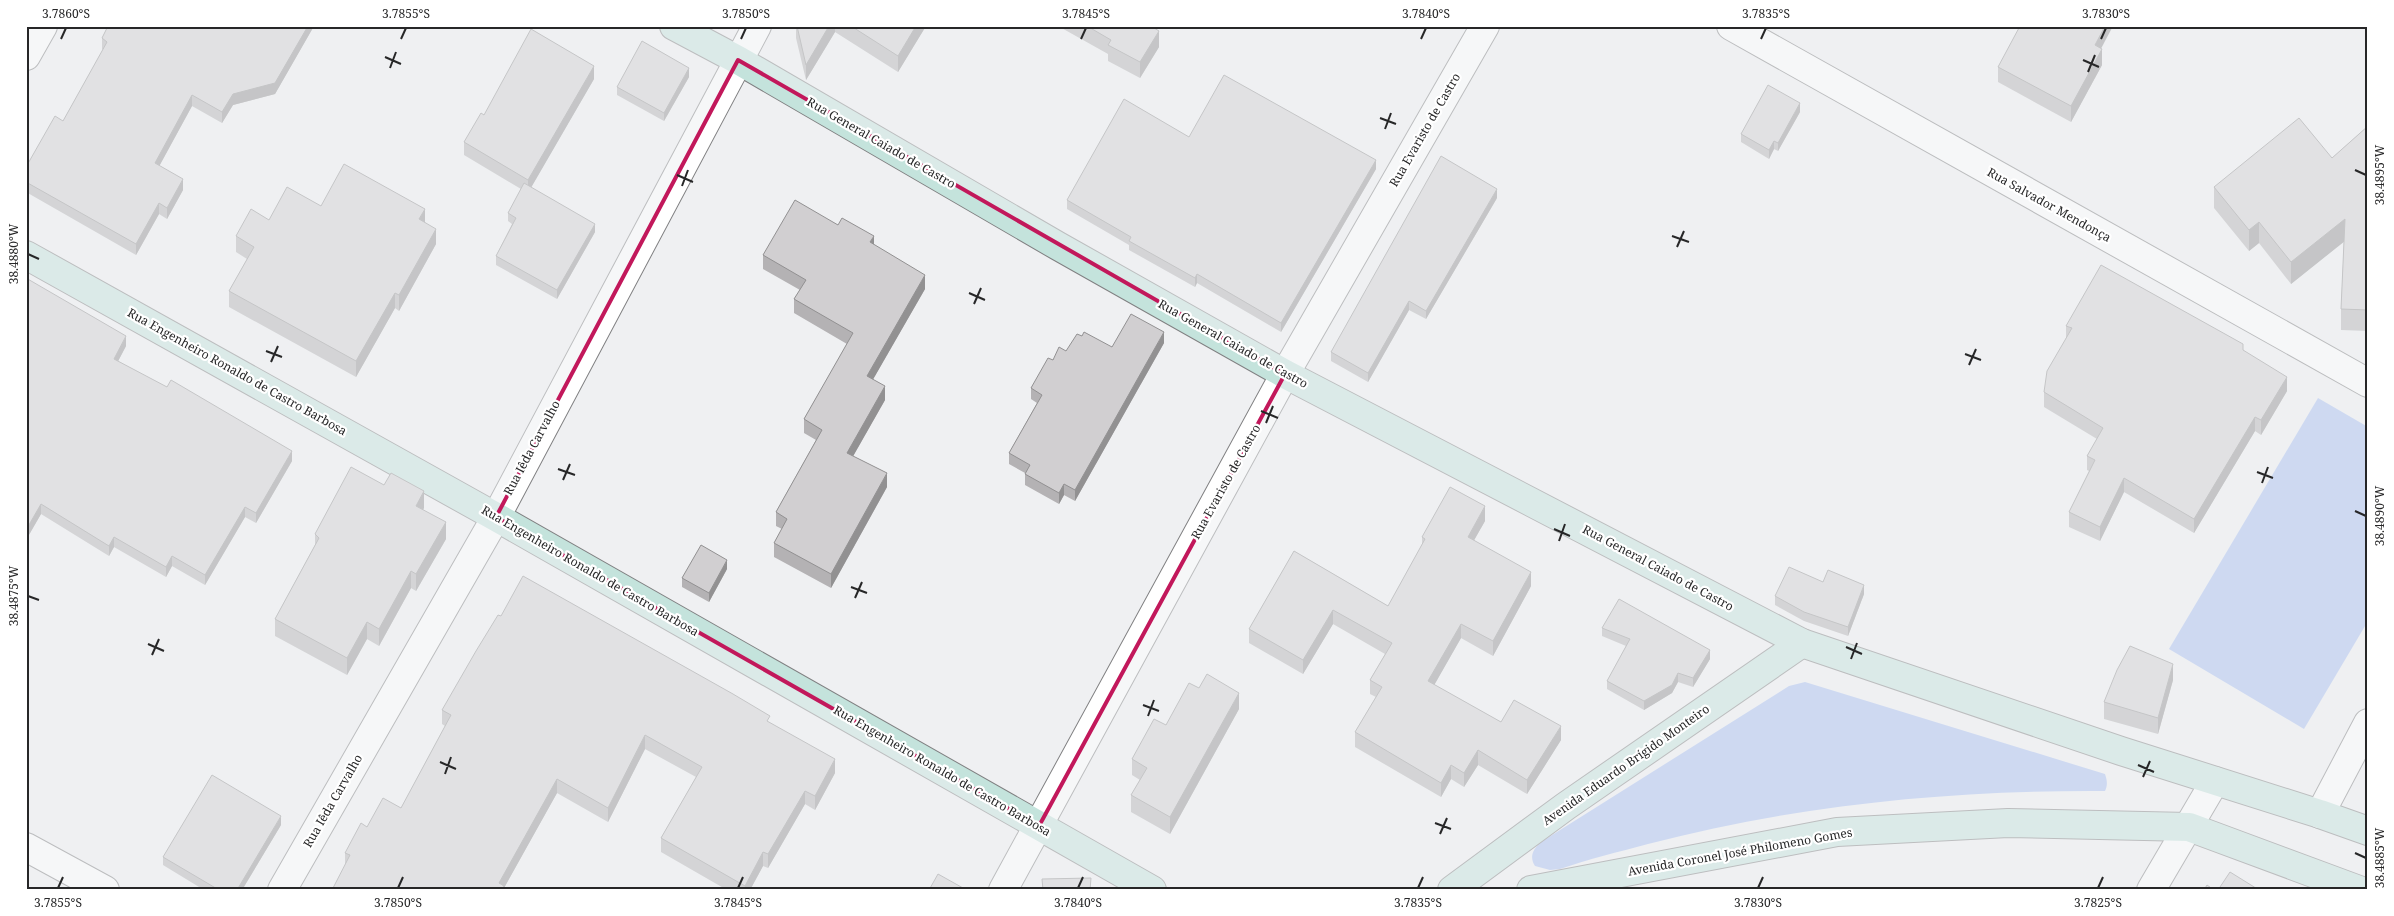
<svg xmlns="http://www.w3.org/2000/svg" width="2394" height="916" viewBox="0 0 2394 916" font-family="'Noto Serif',serif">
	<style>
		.green { fill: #a7bdf0 }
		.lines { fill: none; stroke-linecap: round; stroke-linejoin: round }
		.street-casing { stroke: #808082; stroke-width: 30 }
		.secondary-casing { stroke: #808082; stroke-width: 30 }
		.street { stroke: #fff; stroke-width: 28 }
		.secondary { stroke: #c4e3dc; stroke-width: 28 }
		.wall { fill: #b4b2b4 }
		.shaded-wall { fill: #929192 }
		.building { fill: #d1cfd1; stroke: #929192 }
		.marked { fill: none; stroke: #c2185b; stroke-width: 4; stroke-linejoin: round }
		.ticks { fill: none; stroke: #272728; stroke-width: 2 }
		.labels { text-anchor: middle; stroke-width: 4.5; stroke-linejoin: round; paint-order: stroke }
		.street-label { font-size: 12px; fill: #272728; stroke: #fff }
		.neatline { fill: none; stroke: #272728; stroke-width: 2 }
		.ticks-label { font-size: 12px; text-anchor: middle; fill: #272728 }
	</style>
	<rect width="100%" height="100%" fill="#eff0f2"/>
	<g class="green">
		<path d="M2318,398L2368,427V621L2304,729L2169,649Z"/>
		<path d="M1805,682L2105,774C2107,780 2108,785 2105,791C1951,790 1796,805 1648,844C1618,852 1589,859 1560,869L1550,870L1535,866C1529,857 1533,849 1541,842L1789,686Z"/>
	</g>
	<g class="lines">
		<defs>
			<g id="street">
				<path d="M1731,26L2368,383"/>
				<path d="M26,56L43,26"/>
				<path d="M2320,814L2368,723"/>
				<path d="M26,847L105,890"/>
				<path d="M282,890L496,517L757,26"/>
				<path d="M1003,890L1285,374L1485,26"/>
				<path d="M2151,890L2215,781"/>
			</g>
			<g id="secondary">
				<path d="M674,26L738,60L1058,246L1285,374L1802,643L2121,751L2320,814L2368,831"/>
				<path d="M26,255L496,517L1152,890"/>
				<path d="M1452,890L1566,806L1802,643"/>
				<path d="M1531,890L1837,832L2008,823L2189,827L2359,890"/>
			</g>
		</defs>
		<use href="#street" class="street-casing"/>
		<use href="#secondary" class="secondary-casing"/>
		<use href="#street" class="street"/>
		<use href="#secondary" class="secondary"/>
	</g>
	<g class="wall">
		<path d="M108,26H314L275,94L233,105L222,123L192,106L159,166L183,190L167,219L159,214L136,255L26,192V167L63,121L103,50L102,49V38Z"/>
		<path d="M796,26H926L898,72L835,32L806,80L796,38Z"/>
		<path d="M1058,26H1151L1159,47L1140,78L1108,61V54Z"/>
		<path d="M2101,49L2102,65L2071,122L1998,82V67Z"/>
		<path d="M689,77L664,121L617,95V87Z"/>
		<path d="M594,79L531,187L595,232L557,299L496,265V256L512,224L508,221V213L521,189L464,155V142L484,115Z"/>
		<path d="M1800,112L1778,151L1774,149L1769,159L1741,142V134Z"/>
		<path d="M2368,126V331L2341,330V309L2344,241L2291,284L2259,243L2249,251L2214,208V187L2332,158Z"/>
		<path d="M1189,137L1376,169L1281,332L1197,283L1195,287L1129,250V245L1067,209V200Z"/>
		<path d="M1497,198L1426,319L1409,310L1368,382L1331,361V352Z"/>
		<path d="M321,206L425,222L436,244L399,311L395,308L356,377L229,307V291L247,259L236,252V236Z"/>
		<path d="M874,245L925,289L873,379L885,400L853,456L887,487L831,588L774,557V543L782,529L776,526V512L816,440L804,433V419L847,344L794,313V299L800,290L763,269V255Z"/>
		<path d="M26,278L126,346L118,361L292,461L256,523L245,517L205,585L172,566L166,577L114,547L109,556L41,514L26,540Z"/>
		<path d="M2066,326L2243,350L2287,391L2261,435L2255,431L2194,533L2124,492L2100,541L2069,527V512L2089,471L2087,470V456L2097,439L2044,407V392L2066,338Z"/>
		<path d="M1164,343L1075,501L1064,495L1059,504L1025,485V473L1009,464V453L1037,403L1031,399V388L1053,360L1066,351L1112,347Z"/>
		<path d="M424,508L423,509L446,539L416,591L411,588L379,646L367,639L347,675L275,636V619L315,545V534Z"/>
		<path d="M1485,521L1474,540L1531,586L1493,656L1461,638L1434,685L1501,722L1561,740L1527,794L1478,765L1464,787L1451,779L1441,797L1355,747V732L1376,697L1370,694V680L1385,654L1333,624L1303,674L1249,643V629L1294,551L1388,606L1422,545V537Z"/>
		<path d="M727,569L709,602L682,587V578Z"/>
		<path d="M1823,582L1864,594L1848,636L1804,621L1775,605V596Z"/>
		<path d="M1602,628L1710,659L1693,687L1678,682L1672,693L1644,710L1607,689V681L1626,646L1602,636Z"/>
		<path d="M2173,680L2158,734L2104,719V702Z"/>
		<path d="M1239,709L1170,834L1131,812V795L1140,780L1132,775V759L1166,725Z"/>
		<path d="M442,710L770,723L835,773L815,810L805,804L768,868L763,866L750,890H727L661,852V838L696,777L645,749L608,822L557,793L504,888V890L345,865V853L367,827L401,808L445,726L442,724Z"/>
		<path d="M281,825L242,890H204L163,865V857Z"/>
	</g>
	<g class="shaded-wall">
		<path d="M308,26H314L275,94L233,105L222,123V112L233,94Z"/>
		<path d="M829,26H835V32L806,80V65Z"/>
		<path d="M916,26H926L898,72V56Z"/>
		<path d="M2105,26H2113L2095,60V45Z"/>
		<path d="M1159,31V47L1140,78V62Z"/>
		<path d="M2102,49V65L2071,122V106Z"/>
		<path d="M594,66V79L528,193V180Z"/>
		<path d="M689,68V77L664,121V113Z"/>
		<path d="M192,95V106L155,174V163Z"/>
		<path d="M1800,103V112L1778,151V143Z"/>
		<path d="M1774,141V149L1769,159V150Z"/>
		<path d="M1376,160V169L1281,332V323Z"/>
		<path d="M183,179V190L167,219V208Z"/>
		<path d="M1497,189V198L1426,319V311Z"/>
		<path d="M159,203V214L136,255V244Z"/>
		<path d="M425,209V225L419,219Z"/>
		<path d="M2345,219V241L2291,284V262Z"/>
		<path d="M2259,222V243L2249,251V230Z"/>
		<path d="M595,224V232L557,299V290Z"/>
		<path d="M436,229V244L399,311V295Z"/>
		<path d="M874,236V250L870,242Z"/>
		<path d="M1197,274V283L1195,287V278Z"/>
		<path d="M925,275V289L867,390V376Z"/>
		<path d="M395,293V308L356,377V361Z"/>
		<path d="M1409,301V310L1368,382V373Z"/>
		<path d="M1164,332V343L1075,501V490Z"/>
		<path d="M126,336V346L114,369V359Z"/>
		<path d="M2287,377V391L2261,435V420Z"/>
		<path d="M885,386V400L847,467V453Z"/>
		<path d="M2255,417V431L2194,533V519Z"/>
		<path d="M292,451V461L256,523V513Z"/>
		<path d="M887,473V487L831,588V574Z"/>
		<path d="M2124,478V492L2100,541V527Z"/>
		<path d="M1064,484V495L1059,504V493Z"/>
		<path d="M424,491V508L416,522V506Z"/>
		<path d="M41,504V514L26,540V530Z"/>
		<path d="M1485,506V521L1468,551V537Z"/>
		<path d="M245,507V517L205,585V575Z"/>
		<path d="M446,522V539L416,591V574Z"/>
		<path d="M114,537V547L109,556V546Z"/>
		<path d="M172,556V566L166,577V567Z"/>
		<path d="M727,560V569L709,602V593Z"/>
		<path d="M411,571V588L379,646V629Z"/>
		<path d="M1531,572V586L1493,656V641Z"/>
		<path d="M1864,585V594L1848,636V627Z"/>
		<path d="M1333,610V624L1303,674V660Z"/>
		<path d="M367,622V639L347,675V658Z"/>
		<path d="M1461,624V638L1428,696V681Z"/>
		<path d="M1710,650V659L1693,687V678Z"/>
		<path d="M2173,664V680L2158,734V718Z"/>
		<path d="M1678,673V682L1672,693L1644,710V701Z"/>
		<path d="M1239,693V709L1170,834V817Z"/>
		<path d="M1561,726V740L1527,794V780Z"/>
		<path d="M645,735V749L608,822V808Z"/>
		<path d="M1478,750V765L1464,787V773Z"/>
		<path d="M835,759V773L815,810V796Z"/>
		<path d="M1451,765V779L1441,797V783Z"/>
		<path d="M557,779V793L504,888V890H499V883Z"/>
		<path d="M805,791V804L768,868V854Z"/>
		<path d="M281,816V825L242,890H237Z"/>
		<path d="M763,852V866L750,890H745V886Z"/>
	</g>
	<g class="building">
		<path d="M108,26H308L275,83L233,94L222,112L192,95L155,163L183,179L167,208L159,203L136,244L26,182V167L55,116L63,121L107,42L102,38Z"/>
		<path d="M797,26H829L806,65Z"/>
		<path d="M851,26H916L898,56Z"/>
		<path d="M1087,26H1151L1159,31L1140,62L1108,45L1111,40Z"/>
		<path d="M2020,26H2105L2095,45L2102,49L2071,106L1998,67Z"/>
		<path d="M531,29L594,66L528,180L464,142L481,113L484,115Z"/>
		<path d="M642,41L689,68L664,113L617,87Z"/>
		<path d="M1224,75L1376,160L1281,323L1197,274L1195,278L1129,241L1131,237L1067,200L1124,99L1189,137Z"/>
		<path d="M1768,85L1800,103L1778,143L1774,141L1769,150L1741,134Z"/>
		<path d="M2299,118L2332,158L2368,126V310L2341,309L2345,219L2291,262L2259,222L2249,230L2214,187Z"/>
		<path d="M1441,156L1497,189L1426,311L1409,301L1368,373L1331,352Z"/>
		<path d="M344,164L425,209L419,219L436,229L399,295L395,293L356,361L229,291L254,247L236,236L251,209L269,220L287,187L321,206Z"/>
		<path d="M524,183L595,224L557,290L496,256L516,218L508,213Z"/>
		<path d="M795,200L838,225L842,218L874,236L870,242L925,275L867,376L885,386L847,453L887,473L831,574L774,543L787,519L776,512L822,430L804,419L853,333L794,299L806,280L763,255Z"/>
		<path d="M2101,265L2243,344V350L2287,377L2261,420L2255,417L2194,519L2124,478L2100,527L2069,512L2095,460L2087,456L2103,428L2044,392L2047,371L2072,328L2066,326Z"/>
		<path d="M26,278L126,336L114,359L167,387L171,380L292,451L256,513L245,507L205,575L172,556L166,567L114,537L109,546L41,504L26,530Z"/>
		<path d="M1131,314L1164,332L1075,490L1064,484L1059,493L1025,474L1030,465L1009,453L1042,395L1031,388L1048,358L1053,360L1059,347L1066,351L1077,334L1082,336L1084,332L1112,347Z"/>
		<path d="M351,467L384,485L391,473L424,491L416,506L446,522L416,574L411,571L379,629L367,622L347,658L275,619L319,538L315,534Z"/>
		<path d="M1450,487L1485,506L1468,537L1531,572L1493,641L1461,624L1428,681L1501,722L1514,700L1561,726L1527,780L1478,750L1464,773L1451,765L1441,783L1355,732L1382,687L1370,680L1392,643L1333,610L1303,660L1249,629L1294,551L1388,606L1425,539L1422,537Z"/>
		<path d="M701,545L727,560L709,593L682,578Z"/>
		<path d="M1789,567L1823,582L1828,570L1864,585L1848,627L1804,612L1775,596Z"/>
		<path d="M523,576L733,694L770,716L767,721L835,759L815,796L805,791L768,854L763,852L745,886L661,838L702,767L645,735L608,808L557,779L499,883L504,886L502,890H332L350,855L345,853L361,823L367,827L383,798L401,808L451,715L442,710L476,651L498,615L501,616Z"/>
		<path d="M1619,599L1710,650L1693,678L1678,673L1672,685L1644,701L1607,681L1630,639L1602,628Z"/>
		<path d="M2130,646L2173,664L2158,718L2104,702L2117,670Z"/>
		<path d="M1207,674L1239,693L1170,817L1131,795L1147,768L1132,759L1154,719L1166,725L1189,683L1199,688Z"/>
		<path d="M212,775L281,816L237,890H219L163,857Z"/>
		<path d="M2230,872L2259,890H2218Z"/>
		<path d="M938,874L963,888L962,890H929Z"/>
		<path d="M1091,878L1090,890H1043L1042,879Z"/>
		<path d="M2207,885L2214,890H2204Z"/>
	</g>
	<path d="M0 0H2394V916H0ZM738,60L1285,374L1039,826L496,517Z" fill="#eff0f2" fill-opacity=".55" fill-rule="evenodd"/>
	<path class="marked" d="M738,60L1285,374L1039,826L496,517Z"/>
	<path class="ticks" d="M61,39L66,28M401,39L406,28M741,39L746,28M1081,39L1086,28M1421,39L1426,28M1761,39L1766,28M2101,39L2106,28M385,57L401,64M2083,60L2099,67M390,68L396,52M2088,72L2095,55M1380,118L1396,124M1385,129L1391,113M2355,170L2366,175M677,175L693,182M682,186L688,170M1672,236L1689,242M1677,247L1684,231M28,254L39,259M969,293L985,300M974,304L981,288M266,351L282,357M1965,354L1981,360M271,362L278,346M1969,365L1976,349M1261,411L1278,418M1266,423L1273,406M558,469L575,475M2257,472L2273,478M563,480L570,464M2262,483L2268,467M2355,511L2366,516M1554,529L1570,536M1559,541L1565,524M851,587L867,593M28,596L39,600M855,598L862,582M148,644L164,651M1846,647L1862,654M152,655L159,639M1851,659L1857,643M1143,705L1159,711M1148,716L1154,700M440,762L456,769M2138,765L2154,772M445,774L451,757M2143,777L2150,761M1435,823L1451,829M1440,834L1447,818M2355,853L2366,858M58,888L63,877M398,888L403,877M738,888L743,877M1078,888L1083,877M1418,888L1423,877M1758,888L1763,877M2098,888L2103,877"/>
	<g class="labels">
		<g class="street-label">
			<text transform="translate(1425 130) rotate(-60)" y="4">Rua Evaristo de Castro</text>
			<text transform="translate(881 143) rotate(30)" y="4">Rua General Caiado de Castro</text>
			<text transform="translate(2049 205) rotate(29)" y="4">Rua Salvador Mendonça</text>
			<text transform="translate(1233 344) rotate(29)" y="4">Rua General Caiado de Castro</text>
			<text transform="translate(237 372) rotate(29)" y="4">Rua Engenheiro Ronaldo de Castro Barbosa</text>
			<text transform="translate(532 448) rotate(-62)" y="4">Rua Iêda Carvalho</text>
			<text transform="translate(1226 482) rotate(-61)" y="4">Rua Evaristo de Castro</text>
			<text transform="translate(1658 568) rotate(28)" y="4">Rua General Caiado de Castro</text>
			<text transform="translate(590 571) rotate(30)" y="4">Rua Engenheiro Ronaldo de Castro Barbosa</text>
			<text transform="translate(1626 765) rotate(-35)" y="4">Avenida Eduardo Brígido Monteiro</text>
			<text transform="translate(942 771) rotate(30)" y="4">Rua Engenheiro Ronaldo de Castro Barbosa</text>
			<text transform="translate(333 801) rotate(-60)" y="4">Rua Iêda Carvalho</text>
			<text transform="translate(1740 852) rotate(-10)" y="4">Avenida Coronel José Philomeno Gomes</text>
		</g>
	</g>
	<rect width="2394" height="916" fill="none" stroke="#ffffff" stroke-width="55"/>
	<rect x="28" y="28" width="2338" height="860" class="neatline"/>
	<g class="ticks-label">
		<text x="66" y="18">3.7860°S</text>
		<text x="406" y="18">3.7855°S</text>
		<text x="746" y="18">3.7850°S</text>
		<text x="1086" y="18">3.7845°S</text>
		<text x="1426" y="18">3.7840°S</text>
		<text x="1766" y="18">3.7835°S</text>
		<text x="2106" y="18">3.7830°S</text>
		<text transform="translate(2380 175) rotate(-90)" y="4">38.4895°W</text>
		<text transform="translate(14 254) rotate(-90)" y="4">38.4880°W</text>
		<text transform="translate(2380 516) rotate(-90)" y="4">38.4890°W</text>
		<text transform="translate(14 596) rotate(-90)" y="4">38.4875°W</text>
		<text transform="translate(2380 858) rotate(-90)" y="4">38.4885°W</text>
		<text x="58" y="907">3.7855°S</text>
		<text x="398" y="907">3.7850°S</text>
		<text x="738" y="907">3.7845°S</text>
		<text x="1078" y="907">3.7840°S</text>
		<text x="1418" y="907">3.7835°S</text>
		<text x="1758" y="907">3.7830°S</text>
		<text x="2098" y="907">3.7825°S</text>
	</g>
</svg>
